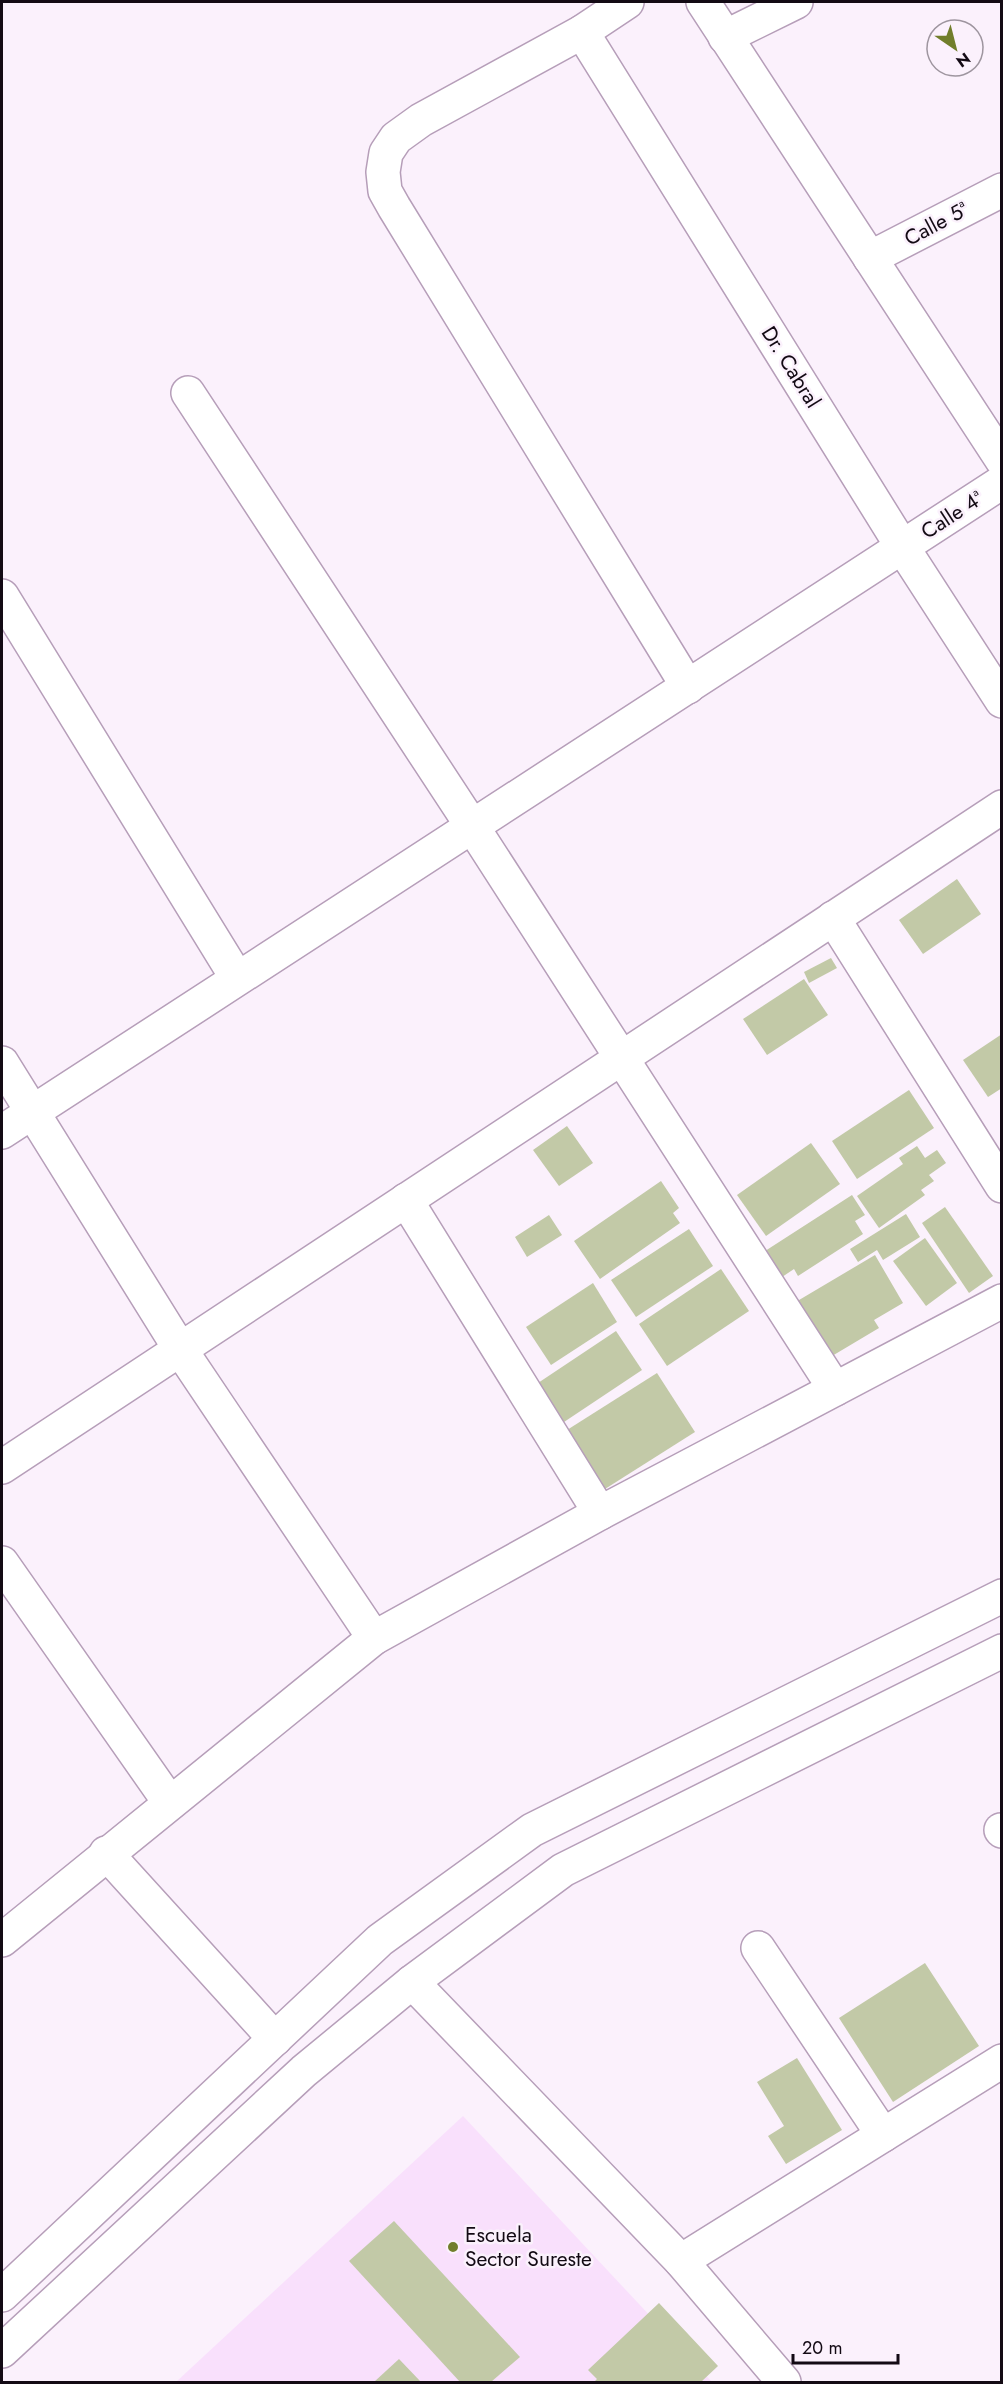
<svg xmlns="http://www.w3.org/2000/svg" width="1003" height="2384" viewBox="0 0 1003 2384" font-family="Jost,sans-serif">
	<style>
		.built { fill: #f9e0fc }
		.building { fill: #c2c9a7 }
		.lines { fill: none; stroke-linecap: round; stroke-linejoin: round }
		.minor-casing { stroke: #b69eb9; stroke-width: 36 }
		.primary-casing { stroke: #b69eb9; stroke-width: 36 }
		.minor { stroke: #fff; stroke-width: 33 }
		.primary { stroke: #fff; stroke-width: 33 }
		.poi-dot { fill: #717e2b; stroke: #fbf1fc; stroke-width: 2 }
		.labels { text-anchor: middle; stroke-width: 5; stroke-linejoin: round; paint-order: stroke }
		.street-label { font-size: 21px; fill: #130a14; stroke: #fbf1fc }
		.poi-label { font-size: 21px; fill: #130a14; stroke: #fbf1fc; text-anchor: start }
	</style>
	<rect width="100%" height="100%" fill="#fbf1fc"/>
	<path class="built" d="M463,2116L712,2382H176Z"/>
	<g class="building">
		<path d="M957,879L981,914L923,954L899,920Z"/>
		<path d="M831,958L837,968L809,983L804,972Z"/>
		<path d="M804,979L828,1015L767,1055L743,1019Z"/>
		<path d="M1002,1034V1088L988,1097L963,1060Z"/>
		<path d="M909,1090L934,1128L857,1179L832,1141Z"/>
		<path d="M567,1126L593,1163L559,1186L533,1150Z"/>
		<path d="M811,1143L840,1184L766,1236L737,1195Z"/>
		<path d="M917,1146L925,1158L937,1150L946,1163L929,1175L934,1181L921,1190L925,1195L879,1228L857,1196L903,1164L899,1158Z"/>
		<path d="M661,1181L679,1208L673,1213L680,1223L600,1279L574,1241Z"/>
		<path d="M852,1195L865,1215L855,1221L863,1234L798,1276L794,1269L779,1279L762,1253Z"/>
		<path d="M945,1207L993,1276L969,1293L922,1223Z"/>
		<path d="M906,1214L920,1237L883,1260L877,1250L858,1262L850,1249Z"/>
		<path d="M549,1215L562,1235L527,1257L515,1237Z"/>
		<path d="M689,1229L713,1266L636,1317L611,1280Z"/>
		<path d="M925,1238L957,1283L926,1306L893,1261Z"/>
		<path d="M875,1255L903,1303L874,1320L879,1328L827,1359L794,1303Z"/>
		<path d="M721,1269L749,1311L667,1366L639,1324Z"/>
		<path d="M593,1283L617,1322L551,1365L526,1327Z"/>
		<path d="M616,1331L642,1370L558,1426L532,1387Z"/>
		<path d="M657,1373L695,1432L605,1489L567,1430Z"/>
		<path d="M925,1963L979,2046L893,2102L839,2018Z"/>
		<path d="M797,2058L842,2130L786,2164L768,2136L784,2126L757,2082Z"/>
		<path d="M394,2221L520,2357L491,2382H460L349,2261Z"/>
		<path d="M659,2303L718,2366L701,2382H594L597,2379L588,2370Z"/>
		<path d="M399,2359L421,2382H374Z"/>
	</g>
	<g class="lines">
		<defs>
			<g id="minor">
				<path d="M627,2L582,32L421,120L396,138L386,153L383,172L385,191L394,207L688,687"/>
				<path d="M703,2L1002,460"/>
				<path d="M582,32L903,548L1002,701"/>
				<path d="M725,37L796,2"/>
				<path d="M870,258L1002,190"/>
				<path d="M188,393L472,826L835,1389"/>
				<path d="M2,596L237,978"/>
				<path d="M833,918L1002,1186"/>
				<path d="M2,1063L180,1349L374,1638"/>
				<path d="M2,1132L1002,482"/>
				<path d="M406,1200L600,1513"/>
				<path d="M2,1467L1002,807"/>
				<path d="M2,1563L170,1803"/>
				<path d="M1001,1830L1002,1831"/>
				<path d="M106,1853L275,2039"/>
				<path d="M2,1940L374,1638L600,1513L1002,1301"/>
				<path d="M758,1948L883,2135"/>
				<path d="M412,1982L681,2261L784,2382"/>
				<path d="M681,2261L1002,2061"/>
			</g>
			<g id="primary">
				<path d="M2,2295L380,1940L532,1830L1002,1596"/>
				<path d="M2,2351L304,2071L412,1982L563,1870L1002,1651"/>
			</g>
		</defs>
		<use href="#minor" class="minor-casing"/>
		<use href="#primary" class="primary-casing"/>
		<use href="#minor" class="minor"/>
		<use href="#primary" class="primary"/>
	</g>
	<circle class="poi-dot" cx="453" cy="2247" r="6"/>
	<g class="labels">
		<g class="street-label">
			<text transform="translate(936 224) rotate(-28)" y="7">Calle 5ª</text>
			<text transform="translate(791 367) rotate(58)" y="7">Dr. Cabral</text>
			<text transform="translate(952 515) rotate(-33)" y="7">Calle 4ª</text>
		</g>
		<g class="poi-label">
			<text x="465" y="2242">Escuela<tspan x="465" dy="24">Sector Sureste</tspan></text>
		</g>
	</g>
	<rect width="1003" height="2384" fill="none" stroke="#130a14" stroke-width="6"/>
	<g transform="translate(955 48) rotate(145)"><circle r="28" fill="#fbf1fc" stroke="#9e959f" stroke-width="1.5"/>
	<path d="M0-4.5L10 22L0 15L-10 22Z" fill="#717e2b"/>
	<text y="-9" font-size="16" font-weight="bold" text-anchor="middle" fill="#130a14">N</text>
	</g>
	<path d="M793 2354v9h105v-9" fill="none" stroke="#130a14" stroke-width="3"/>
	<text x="802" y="2354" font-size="18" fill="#130a14" stroke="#fbf1fc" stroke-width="4.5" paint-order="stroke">20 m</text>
</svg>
